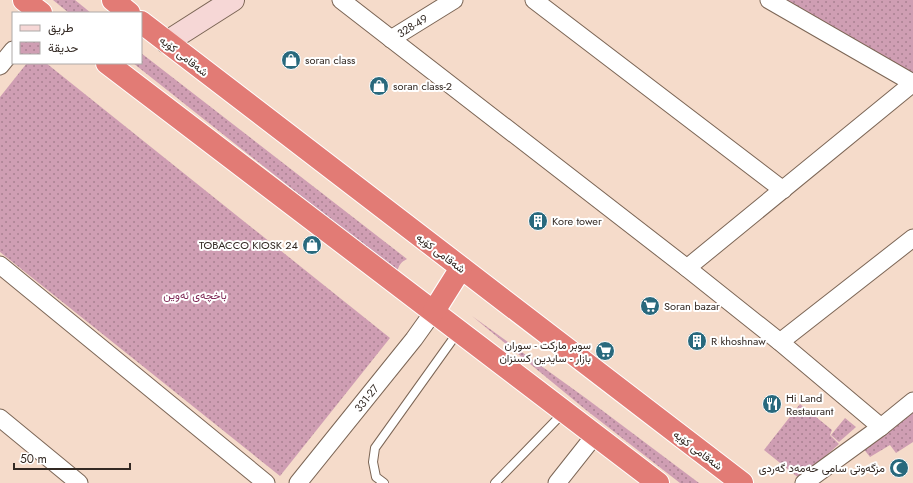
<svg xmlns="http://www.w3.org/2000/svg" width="913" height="483" viewBox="0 0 913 483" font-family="Jost,Vazirmatn,sans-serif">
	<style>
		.park { fill: url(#park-dots) }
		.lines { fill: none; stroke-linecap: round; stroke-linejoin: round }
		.lane-casing { stroke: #7c6656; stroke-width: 10 }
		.street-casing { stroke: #7c6656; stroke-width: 19 }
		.secondary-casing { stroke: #7c6656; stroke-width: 24 }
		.highway-casing { stroke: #fff; stroke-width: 24 }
		.lane { stroke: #fff; stroke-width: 8 }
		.street { stroke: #fff; stroke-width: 17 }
		.secondary { stroke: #f6d7d6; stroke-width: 22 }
		.highway { stroke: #e27b75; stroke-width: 22 }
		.labels { text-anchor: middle; stroke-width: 4; stroke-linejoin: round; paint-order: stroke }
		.street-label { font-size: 11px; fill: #332923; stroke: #fff }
		.poi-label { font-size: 11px; fill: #332923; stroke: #fff; text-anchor: start }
		.park-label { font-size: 11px; fill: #7e2855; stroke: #fff }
	</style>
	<defs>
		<pattern id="park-dots" width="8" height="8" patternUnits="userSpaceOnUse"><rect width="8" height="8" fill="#cf9eb3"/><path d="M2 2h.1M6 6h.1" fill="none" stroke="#a98191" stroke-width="1.8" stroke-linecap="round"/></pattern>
	</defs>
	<rect width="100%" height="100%" fill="#f5dbca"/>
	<g class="park">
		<path d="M53,0H75L91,13H69Z"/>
		<path d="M784,0H913V75Z"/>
		<path d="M141,53L407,259C401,262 399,265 397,272L133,63H141Z"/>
		<path d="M27,63H46L390,338L280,476L0,252V97Z"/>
		<path d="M472,316L587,399L699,483H680L586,410Z"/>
		<path d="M913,399V442L896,453L890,445L870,457L863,448Z"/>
		<path d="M800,404L832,430L830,435L839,444L800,479L764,450Z"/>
		<path d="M845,418L856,427L839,442L831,435Z"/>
	</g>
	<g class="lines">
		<defs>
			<g id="lane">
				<path d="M384,483L376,477L373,462L375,448L458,332"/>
				<path d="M495,483L564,412"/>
			</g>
			<g id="street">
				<path d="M341,0L687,268L780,342L881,427"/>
				<path d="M534,0L783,190"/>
				<path d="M769,0L913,83"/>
				<path id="s1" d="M391,39L454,0"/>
				<path d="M0,66L13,50"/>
				<path d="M0,265L266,483"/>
				<path d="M687,268L913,83"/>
				<path d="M780,342L913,238"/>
				<path d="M0,418L79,483"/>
				<path id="s2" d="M298,483L414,339L434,311"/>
				<path d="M557,483L595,435"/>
				<path d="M804,483L881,427L913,401"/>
			</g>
			<path id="secondary" d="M167,42L233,0"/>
			<g id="highway">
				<path d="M24,0L41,13"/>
				<path d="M113,0L129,13"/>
				<path d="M141,22L742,483"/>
				<path d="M107,63L658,483"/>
				<path d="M434,311L461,268"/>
			</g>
		</defs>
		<use href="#lane" class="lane-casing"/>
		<use href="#street" class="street-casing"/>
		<use href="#secondary" class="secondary-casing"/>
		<use href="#highway" class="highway-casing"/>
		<use href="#lane" class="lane"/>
		<use href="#street" class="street"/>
		<use href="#secondary" class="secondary"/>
		<use href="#highway" class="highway"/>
	</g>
	<defs>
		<symbol id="shop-disc" viewBox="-11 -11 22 22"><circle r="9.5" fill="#29697d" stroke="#fff"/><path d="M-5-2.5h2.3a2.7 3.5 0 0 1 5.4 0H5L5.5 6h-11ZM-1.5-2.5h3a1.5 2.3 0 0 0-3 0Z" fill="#fff"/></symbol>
		<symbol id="building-disc" viewBox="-11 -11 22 22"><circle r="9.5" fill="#29697d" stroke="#fff"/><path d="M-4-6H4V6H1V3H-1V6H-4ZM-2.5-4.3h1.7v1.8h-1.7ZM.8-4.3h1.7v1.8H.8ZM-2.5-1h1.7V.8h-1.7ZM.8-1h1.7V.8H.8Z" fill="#fff"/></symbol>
		<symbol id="supermarket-disc" viewBox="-11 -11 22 22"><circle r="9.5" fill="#29697d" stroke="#fff"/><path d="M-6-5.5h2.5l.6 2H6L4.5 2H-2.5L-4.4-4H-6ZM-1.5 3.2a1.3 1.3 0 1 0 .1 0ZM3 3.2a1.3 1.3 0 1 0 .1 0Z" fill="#fff"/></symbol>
		<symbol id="restaurant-disc" viewBox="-11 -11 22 22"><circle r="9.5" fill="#29697d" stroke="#fff"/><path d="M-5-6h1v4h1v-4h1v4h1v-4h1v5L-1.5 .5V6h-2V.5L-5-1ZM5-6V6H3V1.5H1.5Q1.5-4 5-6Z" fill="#fff"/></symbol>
		<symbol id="mosque-disc" viewBox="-11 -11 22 22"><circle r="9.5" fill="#29697d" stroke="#fff"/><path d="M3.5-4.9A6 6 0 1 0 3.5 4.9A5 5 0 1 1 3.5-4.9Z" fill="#fff"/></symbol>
	</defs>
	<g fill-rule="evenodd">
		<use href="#shop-disc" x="280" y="49" width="22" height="22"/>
		<use href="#shop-disc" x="368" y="75" width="22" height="22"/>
		<use href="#building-disc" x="527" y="210" width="22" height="22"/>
		<use href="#shop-disc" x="301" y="234" width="22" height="22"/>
		<use href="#supermarket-disc" x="639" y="295" width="22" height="22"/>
		<use href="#building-disc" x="686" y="330" width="22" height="22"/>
		<use href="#supermarket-disc" x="594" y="340" width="22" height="22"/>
		<use href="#restaurant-disc" x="761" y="393" width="22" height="22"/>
		<use href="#mosque-disc" x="888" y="457" width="22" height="22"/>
	</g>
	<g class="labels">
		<g class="street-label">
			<text dy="4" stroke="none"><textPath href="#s1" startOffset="25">328-49</textPath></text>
			<text transform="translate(184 56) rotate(38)" y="4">شەقامی کۆیە</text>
			<text transform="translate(441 253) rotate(37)" y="4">شەقامی کۆیە</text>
			<text dy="4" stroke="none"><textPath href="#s2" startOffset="109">331-27</textPath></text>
			<text transform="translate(698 450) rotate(37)" y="4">شەقامی کۆیە</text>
		</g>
		<g class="poi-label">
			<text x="305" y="64">soran class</text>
			<text x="393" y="90">soran class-2</text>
			<text x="552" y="225">Kore tower</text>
			<text x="298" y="249" text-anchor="end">TOBACCO KIOSK 24</text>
			<text x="664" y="310">Soran bazar</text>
			<text x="711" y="345">R khoshnaw</text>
			<text x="591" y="349" text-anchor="end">سوبر ماركت - سوران<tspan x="591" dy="13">بازار - سايدين كسنزان</tspan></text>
			<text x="786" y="402">Hi Land<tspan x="786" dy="13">Restaurant</tspan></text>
			<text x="885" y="472" text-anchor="end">مزگەوتی سامی حەمەد گەردی</text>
		</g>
		<g class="park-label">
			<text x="195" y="299">باخچەی ئەوین</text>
		</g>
	</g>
	<rect x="12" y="12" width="130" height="52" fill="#ffffff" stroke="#ada9a7"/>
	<rect x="20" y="25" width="20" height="6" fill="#f6d7d6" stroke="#ada9a7"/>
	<text x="48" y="32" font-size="12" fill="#332923">طريق</text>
	<rect x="20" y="42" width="20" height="12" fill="url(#park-dots)" stroke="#ada9a7"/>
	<text x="48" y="52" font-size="12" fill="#332923">حديقة</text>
	<path d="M14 463v6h116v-6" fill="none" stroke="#332923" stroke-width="2"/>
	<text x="20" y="463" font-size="12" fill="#332923" stroke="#ffffff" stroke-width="3" paint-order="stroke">50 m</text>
</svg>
